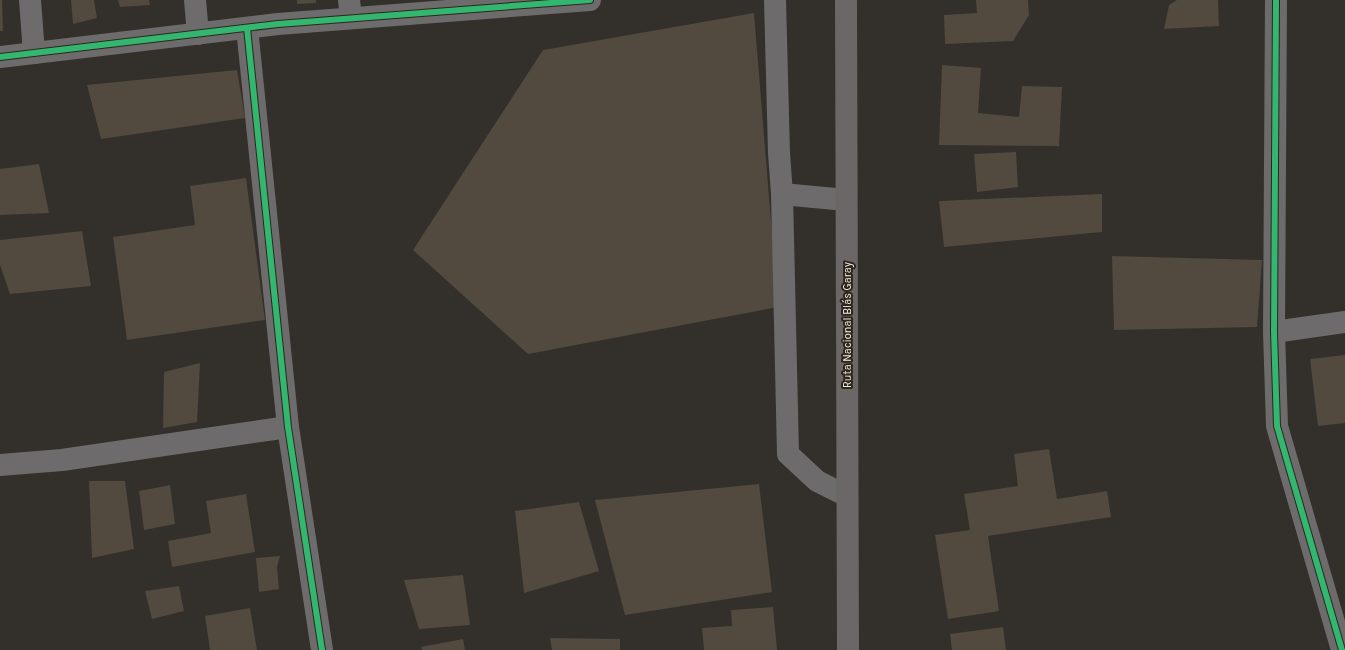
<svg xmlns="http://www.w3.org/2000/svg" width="1345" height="650" viewBox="0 0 1345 650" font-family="Karla,sans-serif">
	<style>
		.building { fill: #52493f }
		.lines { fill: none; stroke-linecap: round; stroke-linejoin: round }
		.minor { stroke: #6d6b6b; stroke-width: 22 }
		.highway { stroke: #6a6766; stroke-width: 22 }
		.cycleway-casing { stroke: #2d261d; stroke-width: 8 }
		.cycleway { stroke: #33b770; stroke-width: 6 }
		.labels { text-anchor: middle; stroke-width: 4; stroke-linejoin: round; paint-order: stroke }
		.street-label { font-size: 11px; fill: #f2eee7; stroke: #2d261d }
	</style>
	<rect width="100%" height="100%" fill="#332f2a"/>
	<g class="building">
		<path d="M0,0H2L3,31H0Z"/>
		<path d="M71,0H94L97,18L73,24Z"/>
		<path d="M118,0H149L150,5L120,7Z"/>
		<path d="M297,0H316V3L297,4Z"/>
		<path d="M976,0H1028L1029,15L1013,41L945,44L944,15L977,13Z"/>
		<path d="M1177,0H1218L1219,26L1164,29L1169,5Z"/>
		<path d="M754,13L778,307L528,354L413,250L543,50Z"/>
		<path d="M942,65L981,68L978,113L1019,117L1022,86L1062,87L1059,146L939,145Z"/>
		<path d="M237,70L245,118L101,139L87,85Z"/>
		<path d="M1016,152L1018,187L977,192L974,154Z"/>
		<path d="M39,164L49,213L0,215V169Z"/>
		<path d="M246,178L265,320L127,340L113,237L195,225L190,186Z"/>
		<path d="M1102,194V232L944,247L939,201Z"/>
		<path d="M82,231L91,286L10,294L0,265V240Z"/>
		<path d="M1112,256L1262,260L1257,327L1114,330Z"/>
		<path d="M1345,355V423L1318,426L1310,359Z"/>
		<path d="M200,363L197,422L163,428L164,372Z"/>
		<path d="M1049,449L1057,499L1107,491L1111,517L988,536L999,611L948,619L935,535L970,530L964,494L1018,486L1014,454Z"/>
		<path d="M89,481H125L134,549L92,558Z"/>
		<path d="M759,484L772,592L625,615L595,500Z"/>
		<path d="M170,485L175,524L144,530L139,491Z"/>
		<path d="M246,494L255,552L172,567L168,541L211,533L206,501Z"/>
		<path d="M579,502L599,571L524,593L515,511Z"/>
		<path d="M280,556L277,567L279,589L259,592L256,558Z"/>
		<path d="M463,575L470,625L419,629L404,580Z"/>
		<path d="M179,586L184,611L152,619L145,591Z"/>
		<path d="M773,607L777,650H704L702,628L732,626L731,610Z"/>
		<path d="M250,608L257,650H210L205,616Z"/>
		<path d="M1003,627L1006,650H952L950,634Z"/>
		<path d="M550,638L620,639V650H552Z"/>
		<path d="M463,639L465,650H422L421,647Z"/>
	</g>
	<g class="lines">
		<g class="minor">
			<path d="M30,0L34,53"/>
			<path d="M195,0L198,34"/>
			<path d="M349,0L351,18"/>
			<path d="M775,0L779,153L782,194L846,200"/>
			<path d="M1276,0L1274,332L1277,426L1342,650"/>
			<path d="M247,28L288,427L322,650"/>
			<path d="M0,57L278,24L590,0"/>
			<path d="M782,194L788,454L817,481L847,496"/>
			<path d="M1274,332L1345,322"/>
			<path d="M0,465L62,460L288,427"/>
		</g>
		<path class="highway" d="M846,0L848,650"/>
		<defs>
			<g id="cycleway">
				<path d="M1276,0L1274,332L1277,426L1342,650"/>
				<path d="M247,28L288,427L322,650"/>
				<path d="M0,57L278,24L590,0"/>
			</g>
		</defs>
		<use href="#cycleway" class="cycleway-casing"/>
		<use href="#cycleway" class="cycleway"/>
	</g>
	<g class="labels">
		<g class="street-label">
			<text transform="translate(847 325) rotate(-90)" y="4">Ruta Nacional Blás Garay</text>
		</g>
	</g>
</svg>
